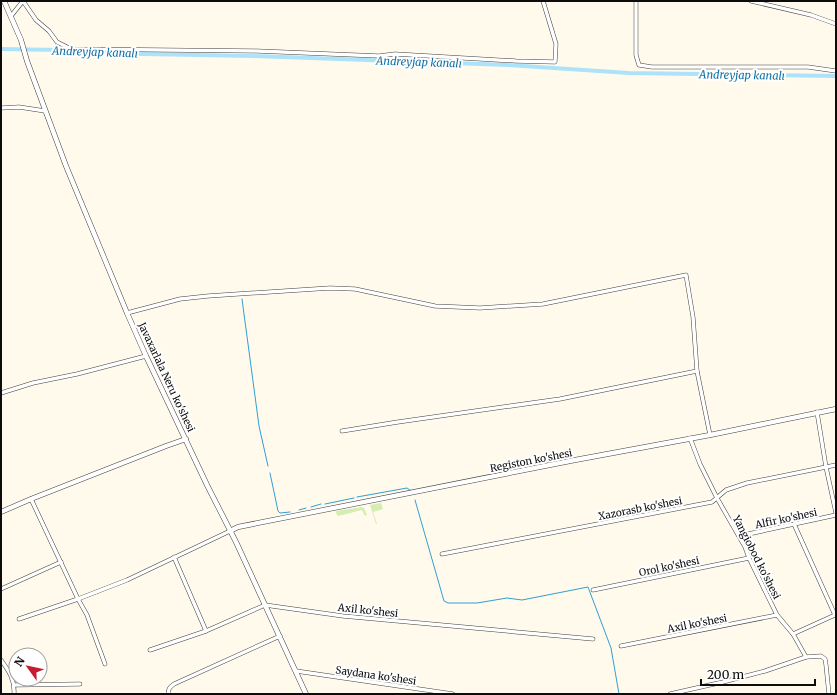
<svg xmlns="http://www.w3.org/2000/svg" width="837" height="695" viewBox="0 0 837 695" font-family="Merriweather,serif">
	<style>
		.green { fill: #d5ecb3 }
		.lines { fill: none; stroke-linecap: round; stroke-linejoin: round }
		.stream { stroke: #309fd5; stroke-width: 1 }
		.canal { stroke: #ade3fa; stroke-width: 4 }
		.minor-casing { stroke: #3f3f3f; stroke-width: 4.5 }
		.tertiary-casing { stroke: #3f3f3f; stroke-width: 5.5 }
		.minor { stroke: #fff; stroke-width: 3.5 }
		.tertiary { stroke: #fff; stroke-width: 4.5 }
		.labels { text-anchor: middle; stroke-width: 4; stroke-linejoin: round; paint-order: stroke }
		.street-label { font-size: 10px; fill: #0c0c0c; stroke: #fff }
		.water-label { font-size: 11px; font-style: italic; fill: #0f6fa5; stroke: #fff }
	</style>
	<rect width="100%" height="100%" fill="#fffaec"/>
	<g class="green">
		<path d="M381,503L383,509L373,512L377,524H376L370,505Z"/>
		<path d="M362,507L364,508L367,515L365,516L362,510L338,516L336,513V511Z"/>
	</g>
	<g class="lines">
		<g class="stream">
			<path d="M242,299L259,426L268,466"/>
			<path d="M270,473L278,511L280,513L290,512"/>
			<path d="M357,497L407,488L410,490"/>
			<path d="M415,500L444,601L448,603H477L507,598L522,600L588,587L611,648L619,694"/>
			<path d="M325,504L354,498"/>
			<path d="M311,507L321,504"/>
			<path d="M299,510L306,508"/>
		</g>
		<path class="canal" d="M1,49L61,50L89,53L252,56L508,65L629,73L836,76"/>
		<defs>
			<g id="minor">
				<path d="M636,1V55L639,65L652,67H808L836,71"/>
				<path d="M751,1L811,15L836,24"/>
				<path d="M11,16L23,1L36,20L49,31L57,42L71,49L257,51L379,56L395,54L516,61L555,62L556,44L543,1"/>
				<path d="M1,108L19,107L45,111"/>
				<path d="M127,313L180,299L208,296L330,288L355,289L435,306L480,308L543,304L686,275L693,317L697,371L710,435"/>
				<path d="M1,393L33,383L77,374L146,356"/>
				<path d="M817,412L826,467L836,513"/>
				<path d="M342,431L398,422L560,399L697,371"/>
				<path d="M690,438L700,464L717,498L745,547L749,558L777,615L793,634L806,657"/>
				<path d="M31,499L78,599L87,615L105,664"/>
				<path d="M794,524L835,615"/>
				<path d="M739,536L836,515"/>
				<path d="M442,554L712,502L726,490L747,483L836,465"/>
				<path d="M174,557L206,631"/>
				<path d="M1,589L61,562"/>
				<path d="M593,590L749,558"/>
				<path d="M19,619L78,599L127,580L230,531"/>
				<path d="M793,634L835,615"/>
				<path d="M621,646L777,615"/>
				<path d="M150,650L206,631L265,605L343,616L593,639"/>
				<path d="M1,660C9,671 15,680 14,694"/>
				<path d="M296,671L453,694"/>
				<path d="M15,685L80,684"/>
				<path d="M168,694C168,689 170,687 174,684L280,636"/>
				<path d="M670,694L723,682L765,671L806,657L821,656L825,659L826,665L829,694"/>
			</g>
			<g id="tertiary">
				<path d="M4,1L21,40L27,61L66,166L127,313L146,356L207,485L236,542L306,694"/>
				<path d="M1,512L31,499L166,446L186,439"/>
				<path d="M230,531L238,527L575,460L710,435L836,409"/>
			</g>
		</defs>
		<use href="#minor" class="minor-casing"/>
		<use href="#tertiary" class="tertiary-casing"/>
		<use href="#minor" class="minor"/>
		<use href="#tertiary" class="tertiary"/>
	</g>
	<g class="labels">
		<g class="street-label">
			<text transform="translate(167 377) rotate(65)" y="4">Javaxarlala Neru ko'shesi</text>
			<text transform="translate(531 460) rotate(-11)" y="4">Registon ko'shesi</text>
			<text transform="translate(640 508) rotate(-11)" y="4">Xazorasb ko'shesi</text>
			<text transform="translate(786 518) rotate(-12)" y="4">Alfir ko'shesi</text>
			<text transform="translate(757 557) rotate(63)" y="4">Yangiobod ko'shesi</text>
			<text transform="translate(669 566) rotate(-12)" y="4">Orol ko'shesi</text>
			<text transform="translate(368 610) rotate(6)" y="4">Axil ko'shesi</text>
			<text transform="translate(697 623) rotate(-11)" y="4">Axil ko'shesi</text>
			<text transform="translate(376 675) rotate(8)" y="4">Saydana ko'shesi</text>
		</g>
		<g class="water-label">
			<text transform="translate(95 52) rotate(2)" y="4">Andreyjap kanalı</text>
			<text transform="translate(419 62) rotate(2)" y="4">Andreyjap kanalı</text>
			<text transform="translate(742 75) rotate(1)" y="4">Andreyjap kanalı</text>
		</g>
	</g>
	<rect width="837" height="695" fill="none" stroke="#0c0c0c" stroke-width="4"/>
	<g transform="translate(28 667) rotate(303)"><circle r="19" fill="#ffffff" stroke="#9e9e9e"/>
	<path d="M0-3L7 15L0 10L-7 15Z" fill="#c41c31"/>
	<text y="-6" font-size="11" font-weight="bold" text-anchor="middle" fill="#0c0c0c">N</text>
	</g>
	<path d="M701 679v6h114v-6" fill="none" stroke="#0c0c0c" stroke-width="2"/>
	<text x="707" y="679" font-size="12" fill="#0c0c0c" stroke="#ffffff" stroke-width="3" paint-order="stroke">200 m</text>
</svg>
